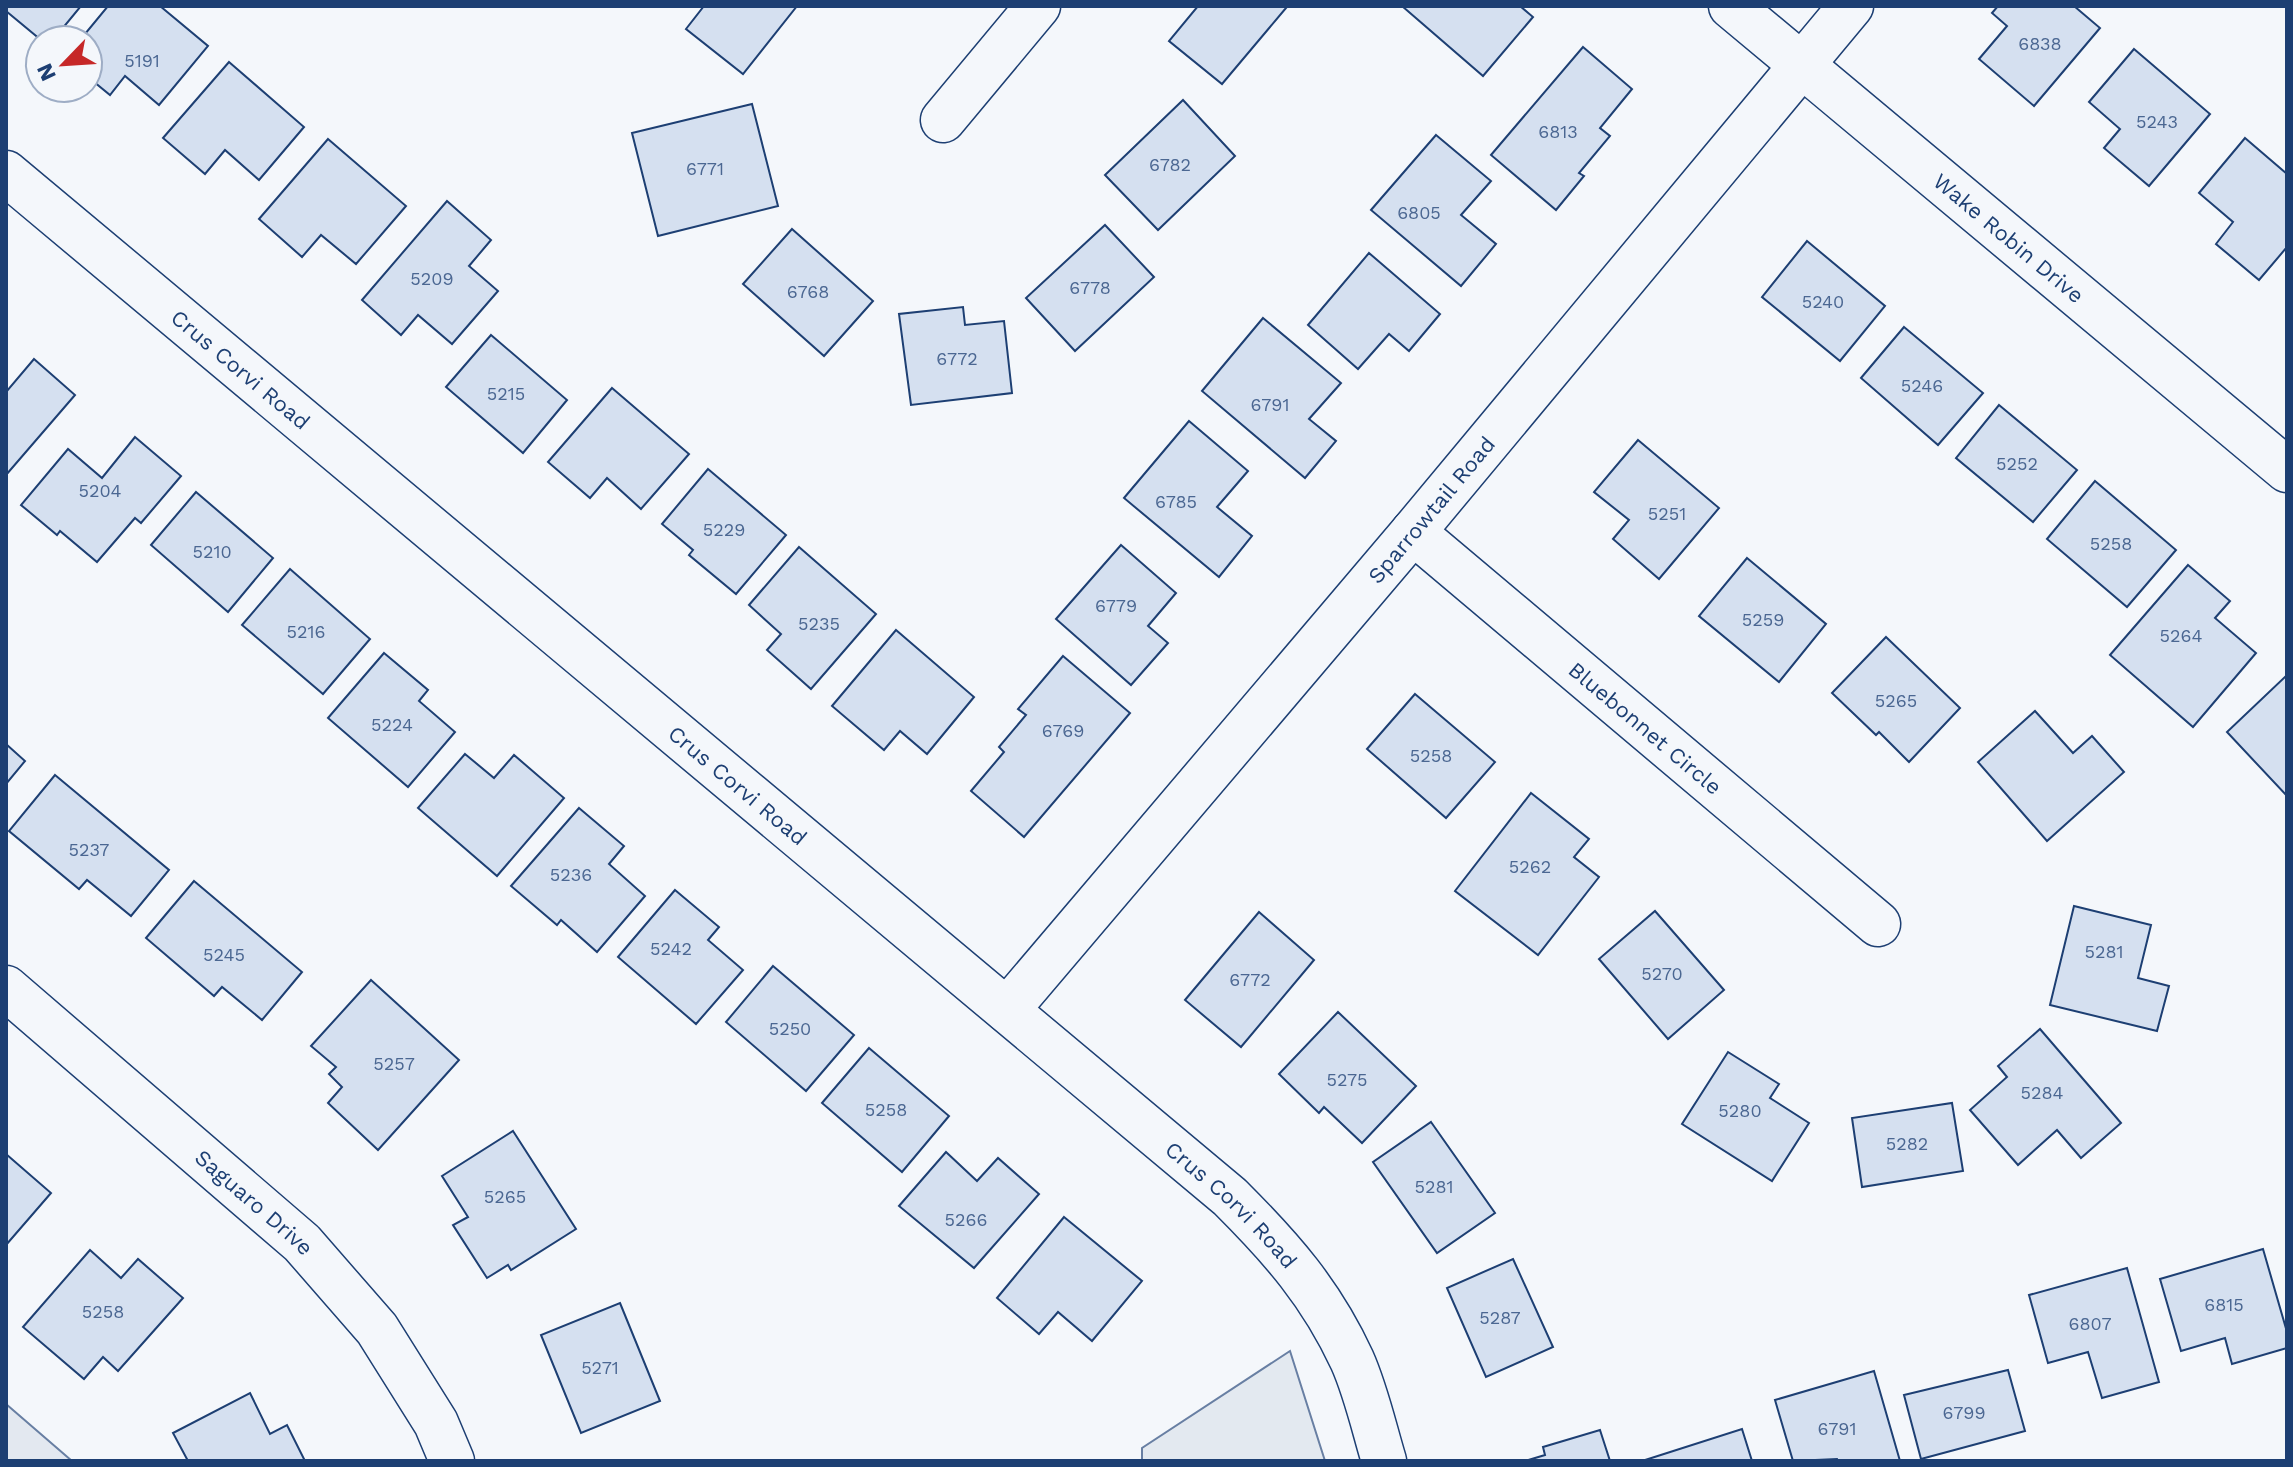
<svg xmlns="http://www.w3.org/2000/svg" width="2293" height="1467" viewBox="0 0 2293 1467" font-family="'Work Sans',sans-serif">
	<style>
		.green { fill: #e3e9f0; stroke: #687fa3; stroke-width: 2 }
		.parking { fill: #e3e8f0; stroke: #687fa3; stroke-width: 2 }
		.building { fill: #d5e0f0; stroke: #1d3f73; stroke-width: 2 }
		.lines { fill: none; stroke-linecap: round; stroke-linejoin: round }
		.minor-casing { stroke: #1d3f73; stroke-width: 47 }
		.minor { stroke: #f4f7fb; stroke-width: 44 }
		.labels { text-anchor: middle; stroke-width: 6; stroke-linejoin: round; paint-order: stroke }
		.number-label { font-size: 18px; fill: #4b6792 }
		.street-label { font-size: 22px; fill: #1d3f73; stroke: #f4f7fb }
	</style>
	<rect width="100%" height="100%" fill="#f4f7fb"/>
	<path class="green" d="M1290,1351L1325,1461H1142V1448Z"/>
	<path class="parking" d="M6,1404L72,1461H6Z"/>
	<g class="building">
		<path d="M6,6H81L53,40H41L6,11Z"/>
		<path d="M108,6H160L208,46L159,105L125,76L110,95L88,77V40H80Z"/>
		<path d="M704,6H797L743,74L686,29Z"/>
		<path d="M1198,6H1284L1286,8L1222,84L1169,41Z"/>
		<path d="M1402,6H1520L1533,17L1483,76Z"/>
		<path d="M1998,6H2074L2100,28L2034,106L1979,59L2007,26L1992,13Z"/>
		<path d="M1583,47L1632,89L1600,128L1610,136L1579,173L1584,176L1556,210L1491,155Z"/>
		<path d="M2134,49L2210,114L2149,186L2104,148L2120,129L2089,102Z"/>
		<path d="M229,62L304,127L259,180L225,150L205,174L163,138Z"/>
		<path d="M1183,100L1235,156L1158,230L1105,175Z"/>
		<path d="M752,104L778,206L658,236L632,133Z"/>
		<path d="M1436,135L1491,181L1461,215L1496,244L1461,286L1371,210Z"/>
		<path d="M2245,138L2287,174V247L2259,280L2216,244L2233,222L2199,193Z"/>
		<path d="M328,139L406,206L356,264L321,235L302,257L259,219Z"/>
		<path d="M447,201L491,240L469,266L498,291L452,344L418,315L401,335L362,300Z"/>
		<path d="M1105,225L1154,277L1075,351L1026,298Z"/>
		<path d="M792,229L873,301L824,356L743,284Z"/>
		<path d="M1807,241L1885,306L1840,361L1762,297Z"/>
		<path d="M1369,253L1440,314L1409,351L1389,334L1358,369L1308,325Z"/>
		<path d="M963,307L965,325L1004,321L1012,393L911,405L899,314Z"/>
		<path d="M1263,318L1341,383L1309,419L1336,441L1305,478L1202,391Z"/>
		<path d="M1904,327L1983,393L1938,445L1861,378Z"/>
		<path d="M491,335L567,400L523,453L446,387Z"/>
		<path d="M34,359L75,395L6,475V392Z"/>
		<path d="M612,388L689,454L641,509L607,478L590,498L548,462Z"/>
		<path d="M1999,405L2077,470L2033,522L1956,458Z"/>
		<path d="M1189,421L1248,471L1217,507L1252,536L1219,577L1124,498Z"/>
		<path d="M135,437L181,476L141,523L135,518L97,562L60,531L57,535L21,505L68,449L102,478Z"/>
		<path d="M1638,440L1719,508L1659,579L1613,539L1629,520L1594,492Z"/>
		<path d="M708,469L786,535L736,594L689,555L693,550L662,524Z"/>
		<path d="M2095,481L2176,550L2127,607L2047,539Z"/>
		<path d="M196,492L273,558L228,612L151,545Z"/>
		<path d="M1121,545L1176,593L1148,626L1168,643L1131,685L1056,619Z"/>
		<path d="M799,547L876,614L811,689L767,650L781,634L749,605Z"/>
		<path d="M1747,558L1826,624L1779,682L1699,616Z"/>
		<path d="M2188,565L2230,601L2215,618L2256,653L2193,727L2110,655Z"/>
		<path d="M290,569L370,639L323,694L242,625Z"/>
		<path d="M896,630L974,697L927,754L900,731L884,750L832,706Z"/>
		<path d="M1886,637L1960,708L1909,762L1879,732L1876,735L1832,693Z"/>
		<path d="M384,653L428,690L419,701L455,732L408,787L328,718Z"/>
		<path d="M1063,656L1130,713L1024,837L971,791L1004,752L999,747L1026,715L1018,709Z"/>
		<path d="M2287,675V796L2227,732Z"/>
		<path d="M1415,694L1495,762L1446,818L1367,749Z"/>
		<path d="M2035,711L2073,753L2092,736L2124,772L2047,841L1978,762Z"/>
		<path d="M6,744L25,761L6,784Z"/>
		<path d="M465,754L494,778L514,755L564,798L497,876L418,808Z"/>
		<path d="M55,775L169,870L131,916L87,880L79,889L9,831Z"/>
		<path d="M1531,793L1589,839L1574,857L1599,877L1538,955L1455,891Z"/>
		<path d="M579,808L624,846L609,864L645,896L597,952L561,920L557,925L511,886Z"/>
		<path d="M194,881L302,972L262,1020L222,987L214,996L146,938Z"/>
		<path d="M675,890L719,927L708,940L743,970L696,1024L618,957Z"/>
		<path d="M2074,906L2151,925L2138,978L2169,986L2157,1031L2050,1005Z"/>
		<path d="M1655,911L1724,990L1668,1039L1599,959Z"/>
		<path d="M1259,912L1314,960L1241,1047L1185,1000Z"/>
		<path d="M773,966L854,1035L806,1091L726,1022Z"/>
		<path d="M371,980L459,1060L378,1150L328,1103L342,1087L329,1074L336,1067L311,1046Z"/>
		<path d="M1338,1012L1416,1086L1362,1143L1324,1107L1319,1113L1279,1074Z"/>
		<path d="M2040,1029L2121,1123L2081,1158L2057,1130L2018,1165L1970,1110L2007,1077L1998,1066Z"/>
		<path d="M869,1048L949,1116L902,1172L822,1103Z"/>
		<path d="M1728,1052L1779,1084L1770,1098L1809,1123L1772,1181L1682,1124Z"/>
		<path d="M1952,1103L1963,1171L1862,1187L1852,1118Z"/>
		<path d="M1431,1122L1495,1213L1437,1253L1373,1162Z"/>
		<path d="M513,1131L576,1229L511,1270L508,1265L487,1278L453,1225L468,1217L442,1176Z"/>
		<path d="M946,1152L977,1181L998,1158L1039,1194L974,1268L899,1206Z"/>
		<path d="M6,1154L51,1193L6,1245Z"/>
		<path d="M1064,1217L1142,1281L1092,1341L1058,1312L1039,1334L997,1298Z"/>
		<path d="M2263,1249L2287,1332V1348L2232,1364L2225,1338L2181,1351L2160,1279Z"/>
		<path d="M90,1250L121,1278L138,1259L183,1298L118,1371L103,1357L84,1379L23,1327Z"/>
		<path d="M1513,1259L1553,1347L1486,1377L1447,1288Z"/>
		<path d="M2127,1268L2159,1382L2102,1398L2088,1352L2048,1363L2029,1295Z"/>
		<path d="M620,1303L660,1401L581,1433L541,1335Z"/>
		<path d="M2008,1370L2025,1431L1921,1459L1904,1395Z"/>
		<path d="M1874,1371L1900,1461H1838L1837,1459L1793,1461L1775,1400Z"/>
		<path d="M250,1393L270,1434L287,1425L305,1461H188L173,1433Z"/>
		<path d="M1742,1429L1752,1461H1642Z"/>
		<path d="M1600,1430L1610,1461H1525L1545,1455L1543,1447Z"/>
	</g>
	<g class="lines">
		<defs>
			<g id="minor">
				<path id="s1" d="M1731,6L2287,470"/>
				<path d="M943,120L1038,6"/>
				<path id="s2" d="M6,173L1230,1197C1282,1249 1321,1293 1352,1360C1366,1391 1374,1428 1384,1461"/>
				<path id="s3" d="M1413,532L1878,924"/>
				<path id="s4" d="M6,988L302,1243L377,1329L436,1423L452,1461"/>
				<path id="s5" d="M1007,1010L1413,532L1851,6"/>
			</g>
		</defs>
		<use href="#minor" class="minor-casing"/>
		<use href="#minor" class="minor"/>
	</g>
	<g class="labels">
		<g class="number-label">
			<text x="2040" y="50">6838</text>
			<text x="142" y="67">5191</text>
			<text x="2157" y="128">5243</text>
			<text x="1558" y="138">6813</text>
			<text x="1170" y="171">6782</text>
			<text x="705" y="175">6771</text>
			<text x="1419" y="219">6805</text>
			<text x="432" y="285">5209</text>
			<text x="1090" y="294">6778</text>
			<text x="808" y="298">6768</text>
			<text x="1823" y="308">5240</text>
			<text x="957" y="365">6772</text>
			<text x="1922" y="392">5246</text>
			<text x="506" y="400">5215</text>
			<text x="1270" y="411">6791</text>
			<text x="2017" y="470">5252</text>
			<text x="100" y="497">5204</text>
			<text x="1176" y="508">6785</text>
			<text x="1667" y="520">5251</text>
			<text x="724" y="536">5229</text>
			<text x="2111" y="550">5258</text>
			<text x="212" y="558">5210</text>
			<text x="1116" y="612">6779</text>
			<text x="1763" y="626">5259</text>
			<text x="819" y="630">5235</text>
			<text x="306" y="638">5216</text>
			<text x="2181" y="642">5264</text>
			<text x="1896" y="707">5265</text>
			<text x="392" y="731">5224</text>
			<text x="1063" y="737">6769</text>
			<text x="1431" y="762">5258</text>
			<text x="89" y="856">5237</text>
			<text x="1530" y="873">5262</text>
			<text x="571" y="881">5236</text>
			<text x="671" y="955">5242</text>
			<text x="2104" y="958">5281</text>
			<text x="224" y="961">5245</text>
			<text x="1662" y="980">5270</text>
			<text x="1250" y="986">6772</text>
			<text x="790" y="1035">5250</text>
			<text x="394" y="1070">5257</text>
			<text x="1347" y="1086">5275</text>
			<text x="2042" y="1099">5284</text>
			<text x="886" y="1116">5258</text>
			<text x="1740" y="1117">5280</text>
			<text x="1907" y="1150">5282</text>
			<text x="1434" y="1193">5281</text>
			<text x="505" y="1203">5265</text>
			<text x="966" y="1226">5266</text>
			<text x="2224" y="1311">6815</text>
			<text x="103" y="1318">5258</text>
			<text x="1500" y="1324">5287</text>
			<text x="2090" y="1330">6807</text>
			<text x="600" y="1374">5271</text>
			<text x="1964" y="1419">6799</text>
			<text x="1837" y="1435">6791</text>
		</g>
		<g class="street-label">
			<text dy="8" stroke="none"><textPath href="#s1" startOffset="362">Wake Robin Drive</textPath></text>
			<text dy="8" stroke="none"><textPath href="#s2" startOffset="306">Crus Corvi Road</textPath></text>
			<text dy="8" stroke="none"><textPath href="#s5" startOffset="656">Sparrowtail Road</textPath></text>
			<text dy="8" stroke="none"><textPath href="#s3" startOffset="304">Bluebonnet Circle</textPath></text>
			<text dy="8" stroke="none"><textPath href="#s2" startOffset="954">Crus Corvi Road</textPath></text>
			<text dy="8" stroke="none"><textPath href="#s4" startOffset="328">Saguaro Drive</textPath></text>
			<text dy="8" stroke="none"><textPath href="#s2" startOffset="1602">Crus Corvi Road</textPath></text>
		</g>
	</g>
	<rect width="2293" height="1467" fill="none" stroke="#1d3f73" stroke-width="16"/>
	<g transform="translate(64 64) rotate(245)"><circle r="38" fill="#f4f7fb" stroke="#9eadc5" stroke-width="2"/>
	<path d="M0-6L14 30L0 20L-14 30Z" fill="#c62828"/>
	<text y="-12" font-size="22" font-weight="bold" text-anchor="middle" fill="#1d3f73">N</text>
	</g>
</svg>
